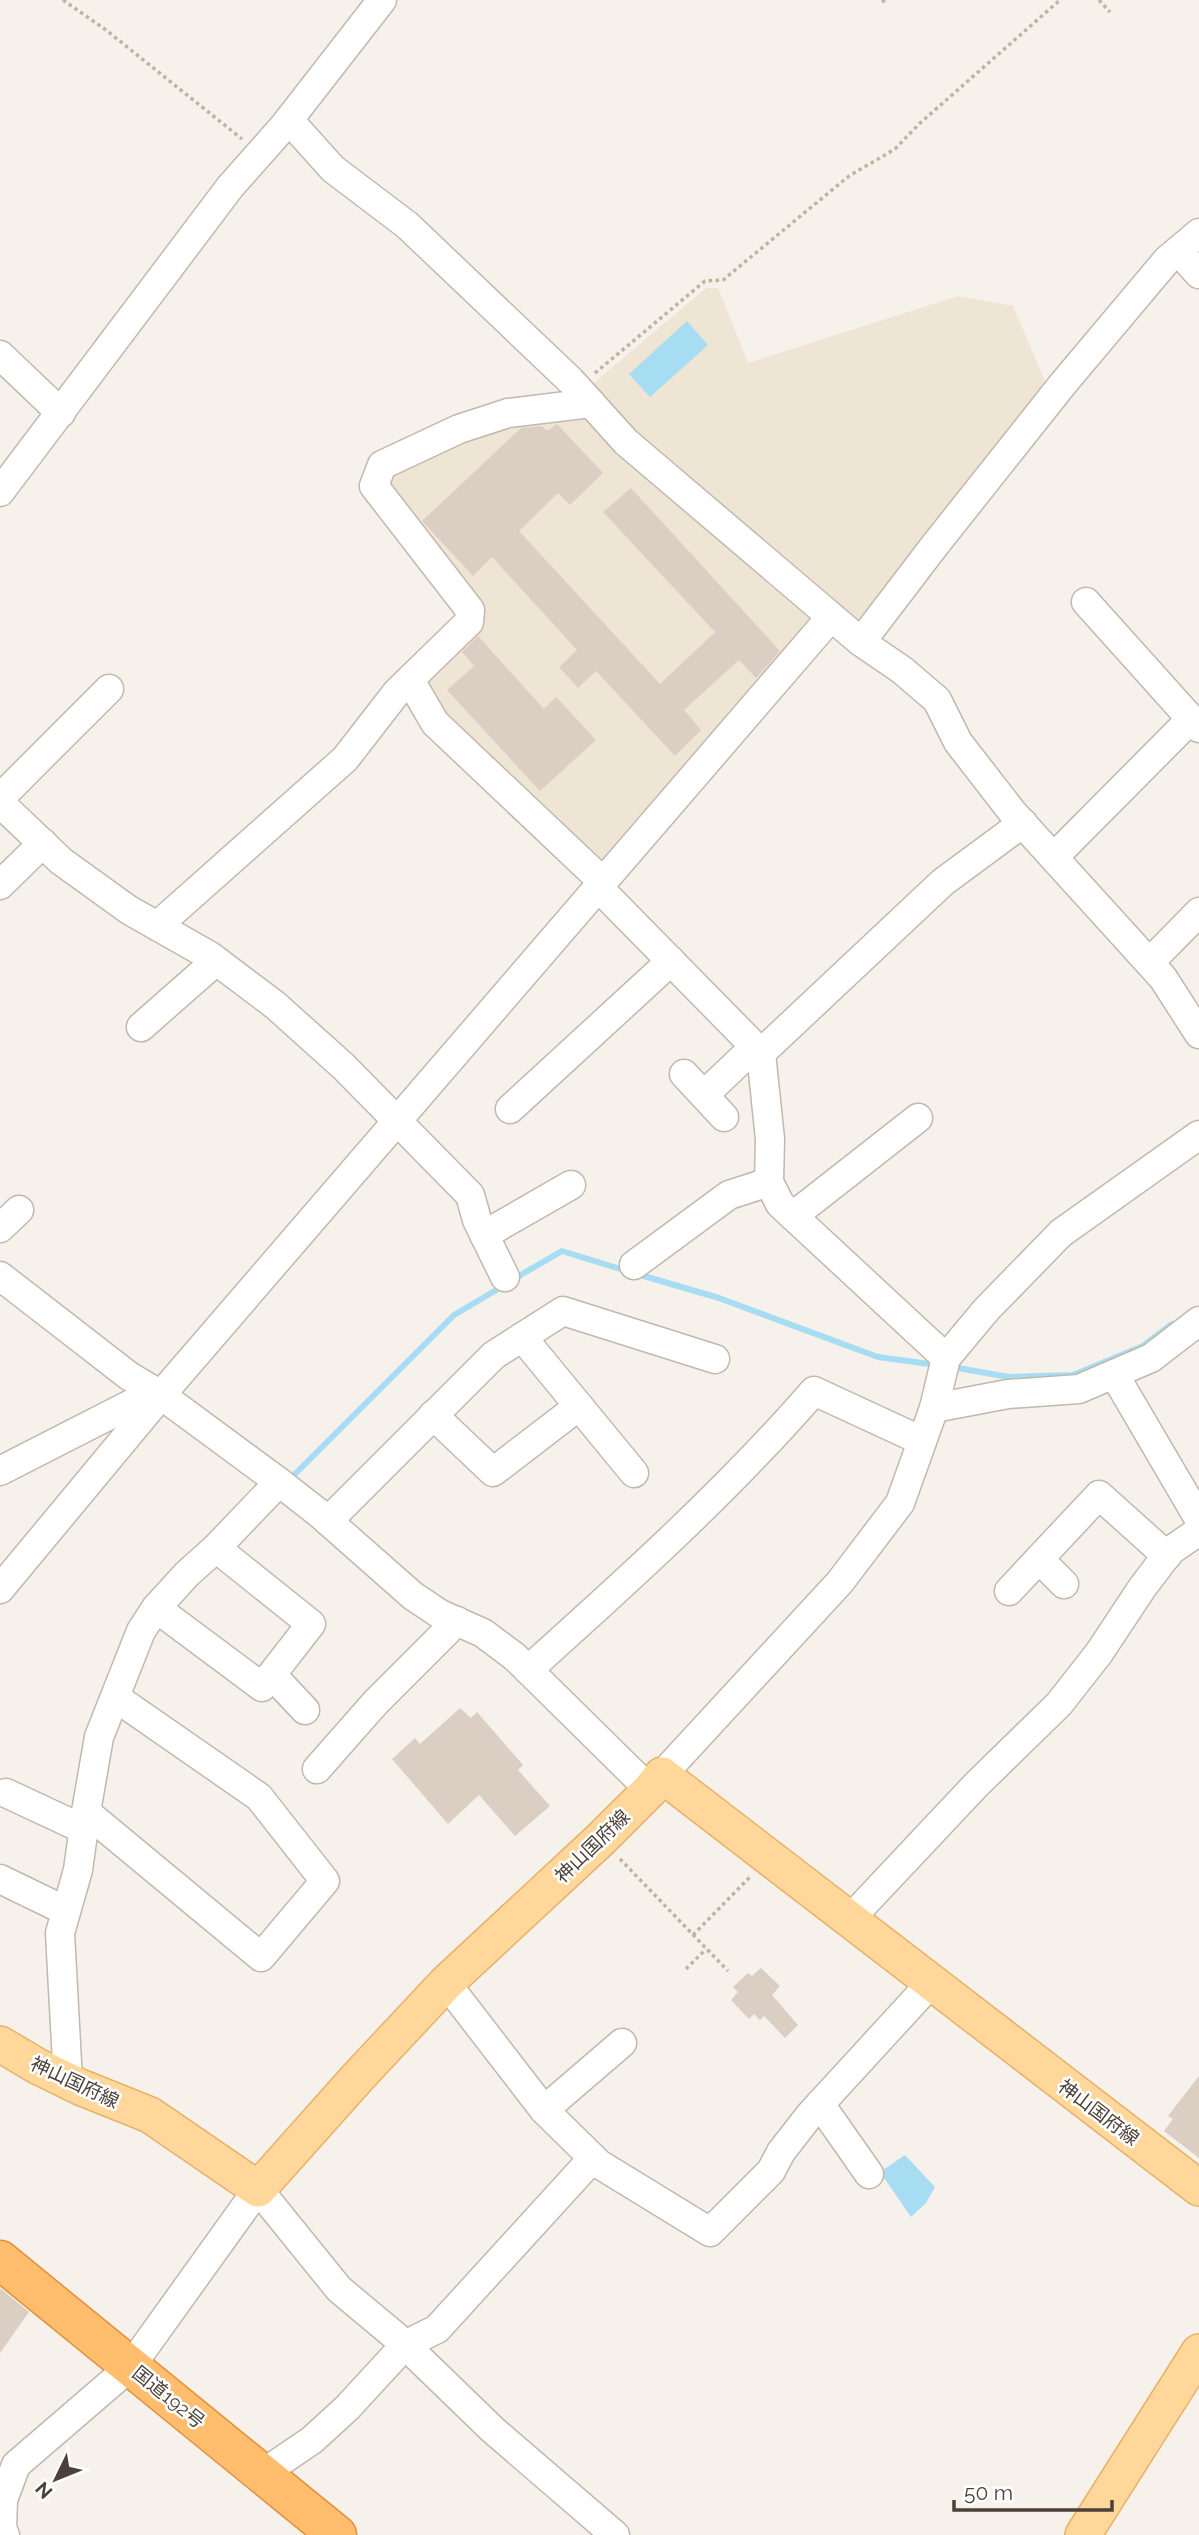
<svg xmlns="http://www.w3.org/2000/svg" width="1199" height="2535" viewBox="0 0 1199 2535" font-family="Raleway,'Noto Sans JP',sans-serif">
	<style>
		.education { fill: #efe5d5 }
		.water { fill: #a7ddf3 }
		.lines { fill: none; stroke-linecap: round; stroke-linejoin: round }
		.stream { stroke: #a7ddf3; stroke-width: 6 }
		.building { fill: #dbcfc3 }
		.minor-casing { stroke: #c2b8ad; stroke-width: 31 }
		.major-casing { stroke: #e7b268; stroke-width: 38 }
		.highway-casing { stroke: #e29039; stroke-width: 41 }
		.path { stroke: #c4b29e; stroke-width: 3.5; stroke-dasharray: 3.5 3.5; stroke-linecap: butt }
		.minor { stroke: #fff; stroke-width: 28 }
		.major { stroke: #ffd79b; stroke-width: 35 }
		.highway { stroke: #ffbd6d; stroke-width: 38 }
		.labels { text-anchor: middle; stroke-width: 5; stroke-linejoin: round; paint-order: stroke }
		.street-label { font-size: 19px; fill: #4b4138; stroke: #fff }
	</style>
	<rect width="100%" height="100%" fill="#f6f1eb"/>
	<g class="education">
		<path d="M706,288H718L748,363L958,296L1013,306L1049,391L860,631L590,392L594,383Z"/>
		<path d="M594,413L812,609L809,631L603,867L587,864L427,695L428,676L477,626L394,506L388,478L470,430Z"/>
	</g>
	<g class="water">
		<path d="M687,321L708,345L650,397L629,374Z"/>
		<path d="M905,2155L935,2187L926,2203L911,2217L880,2172Z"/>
	</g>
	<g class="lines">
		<g class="stream">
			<path d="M637,1274L719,1298L878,1357L937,1365"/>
			<path d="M512,1280L562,1251L627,1271"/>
			<path d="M952,1367L1009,1377L1073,1375L1143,1346L1172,1324"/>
			<path d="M289,1480L454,1315L503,1286"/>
		</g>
	</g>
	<g class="building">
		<path d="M557,424L603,473L570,505L558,493L519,531L660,684L715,632L603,512L631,488L780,651L756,678L739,660L684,710L701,730L675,756L596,671L578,688L559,667L577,650L492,557L473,576L422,521L521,428L542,426L547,431Z"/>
		<path d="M478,636L544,709L556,697L596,740L540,791L447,690L474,666L462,652Z"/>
		<path d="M460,1708L471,1718L477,1712L523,1765L518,1770L550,1806L515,1836L479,1795L448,1824L392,1759L415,1738L420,1744Z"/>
		<path d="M761,1968L780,1986L772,1995L798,2025L785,2038L764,2016L760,2020L754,2014L749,2019L731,2000L738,1992L733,1987L748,1973L752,1976Z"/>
		<path d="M1199,2076V2158L1164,2131L1173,2119L1168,2116Z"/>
		<path d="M0,2288L29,2312L0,2353Z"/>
	</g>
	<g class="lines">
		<defs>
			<g id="minor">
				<path d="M289,120L333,169L407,225L571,381L626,442L861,642L902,670L937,700L958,742L1013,813L1163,978L1199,1034"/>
				<path d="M1178,251L1199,274"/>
				<path d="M0,355L61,413"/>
				<path d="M0,492L230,187L284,126L382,0"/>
				<path d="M1086,602L1199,728"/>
				<path d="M861,642L935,545L1062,385L1167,260L1199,233"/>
				<path d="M410,680L435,723L602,881"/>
				<path d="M0,798L109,689"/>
				<path d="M0,803L61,861L129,910L210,956L275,1005L343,1066L470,1195L477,1220L505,1277"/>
				<path d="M1054,857L1191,719"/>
				<path d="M0,885L43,843"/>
				<path d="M598,887L761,1053L770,1139L769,1182L780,1204L946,1358"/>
				<path d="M157,926L345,759L397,692L469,622L470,610L374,486L382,465L459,429L508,413L591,403"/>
				<path d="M1150,962L1199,912"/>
				<path d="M141,1027L216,961"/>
				<path d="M684,1074L724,1117"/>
				<path d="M704,1095L746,1055L761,1053L943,882L1023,823"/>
				<path d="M510,1109L671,961"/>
				<path d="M793,1216L918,1118"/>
				<path d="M0,1228L19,1210"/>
				<path d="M484,1235L571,1185"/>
				<path d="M634,1265L729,1195L769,1182"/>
				<path d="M0,1276L129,1376L161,1395L279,1482L320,1514L413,1596L440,1614L483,1633L515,1657L650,1790"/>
				<path d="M522,1337L634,1473"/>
				<path d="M1114,1374L1199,1519"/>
				<path d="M934,1408L946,1358L986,1310L1061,1233L1199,1135"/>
				<path d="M433,1415L493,1472L579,1406"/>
				<path d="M0,1471L133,1403L161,1395"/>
				<path d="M328,1521L494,1355L563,1311L715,1359"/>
				<path d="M1039,1559L1064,1584"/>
				<path d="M0,1589L161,1395L831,617"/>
				<path d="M1009,1591L1099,1495L1167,1556"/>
				<path d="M156,1608L262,1687L311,1624L216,1548"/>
				<path d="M528,1670C627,1581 727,1491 814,1391L922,1441"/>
				<path d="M272,1675L305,1710"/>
				<path d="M317,1769L376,1702L457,1621"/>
				<path d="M662,1775L840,1582L900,1503L934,1408L1008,1394L1079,1389L1151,1358L1199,1321"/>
				<path d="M6,1793L83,1829"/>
				<path d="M86,1812L261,1957L325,1881L259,1797L115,1697"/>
				<path d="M0,1879L66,1911"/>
				<path d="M849,1920L977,1784L1059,1704L1099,1653L1142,1588L1170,1551L1199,1531"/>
				<path d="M446,1983L544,2110L599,2164L710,2232L771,2171L781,2152L809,2116L931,1983"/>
				<path d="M68,2081L60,1933L78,1870L86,1812L99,1737L141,1631L156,1608L187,1574L216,1548L279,1482"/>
				<path d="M820,2104L869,2174"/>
				<path d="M544,2110L622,2043"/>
				<path d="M262,2474L312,2440L347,2408L405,2345L437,2329L593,2158"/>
				<path d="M5,2535L2,2528L3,2500L16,2465L131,2366L258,2189L339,2289L400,2340L493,2430L615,2535"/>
			</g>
			<g id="major">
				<path d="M0,2044L37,2066L80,2087L150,2115L258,2189L358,2077L446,1983L601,1839L650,1790L662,1775L1199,2188"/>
				<path d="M1083,2535L1199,2352"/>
			</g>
			<path id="highway" d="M0,2260L337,2535"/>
		</defs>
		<use href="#minor" class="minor-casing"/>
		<use href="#major" class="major-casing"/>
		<use href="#highway" class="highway-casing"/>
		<g class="path">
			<path d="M63,0L106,30L242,139"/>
			<path d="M882,0L885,2"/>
			<path d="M1099,0L1110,12"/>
			<path d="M595,373L705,281L723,280L849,176L895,149L919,124L1060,0"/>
			<path d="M620,1859L728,1971"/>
			<path d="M693,1935L751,1876"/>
			<path d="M686,1969L706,1949"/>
		</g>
		<use href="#minor" class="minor"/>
		<use href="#major" class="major"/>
		<use href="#highway" class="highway"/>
	</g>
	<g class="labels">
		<g class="street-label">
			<text transform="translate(592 1846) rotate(-44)" y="7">神山国府線</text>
			<text transform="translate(75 2082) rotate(25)" y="7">神山国府線</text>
			<text transform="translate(1099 2112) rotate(37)" y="7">神山国府線</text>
			<text transform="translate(169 2397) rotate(39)" y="7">国道192号</text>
		</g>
	</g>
	<g transform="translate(56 2479) rotate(227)" stroke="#ffffff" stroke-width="5" paint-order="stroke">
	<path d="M0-5L12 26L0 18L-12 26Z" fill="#4b4138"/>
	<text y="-10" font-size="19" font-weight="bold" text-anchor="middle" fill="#4b4138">N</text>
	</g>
	<path d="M954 2500v10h158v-10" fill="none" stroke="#4b4138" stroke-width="3.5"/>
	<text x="964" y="2500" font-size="21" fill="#4b4138" stroke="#ffffff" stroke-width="5" paint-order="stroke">50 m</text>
</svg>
